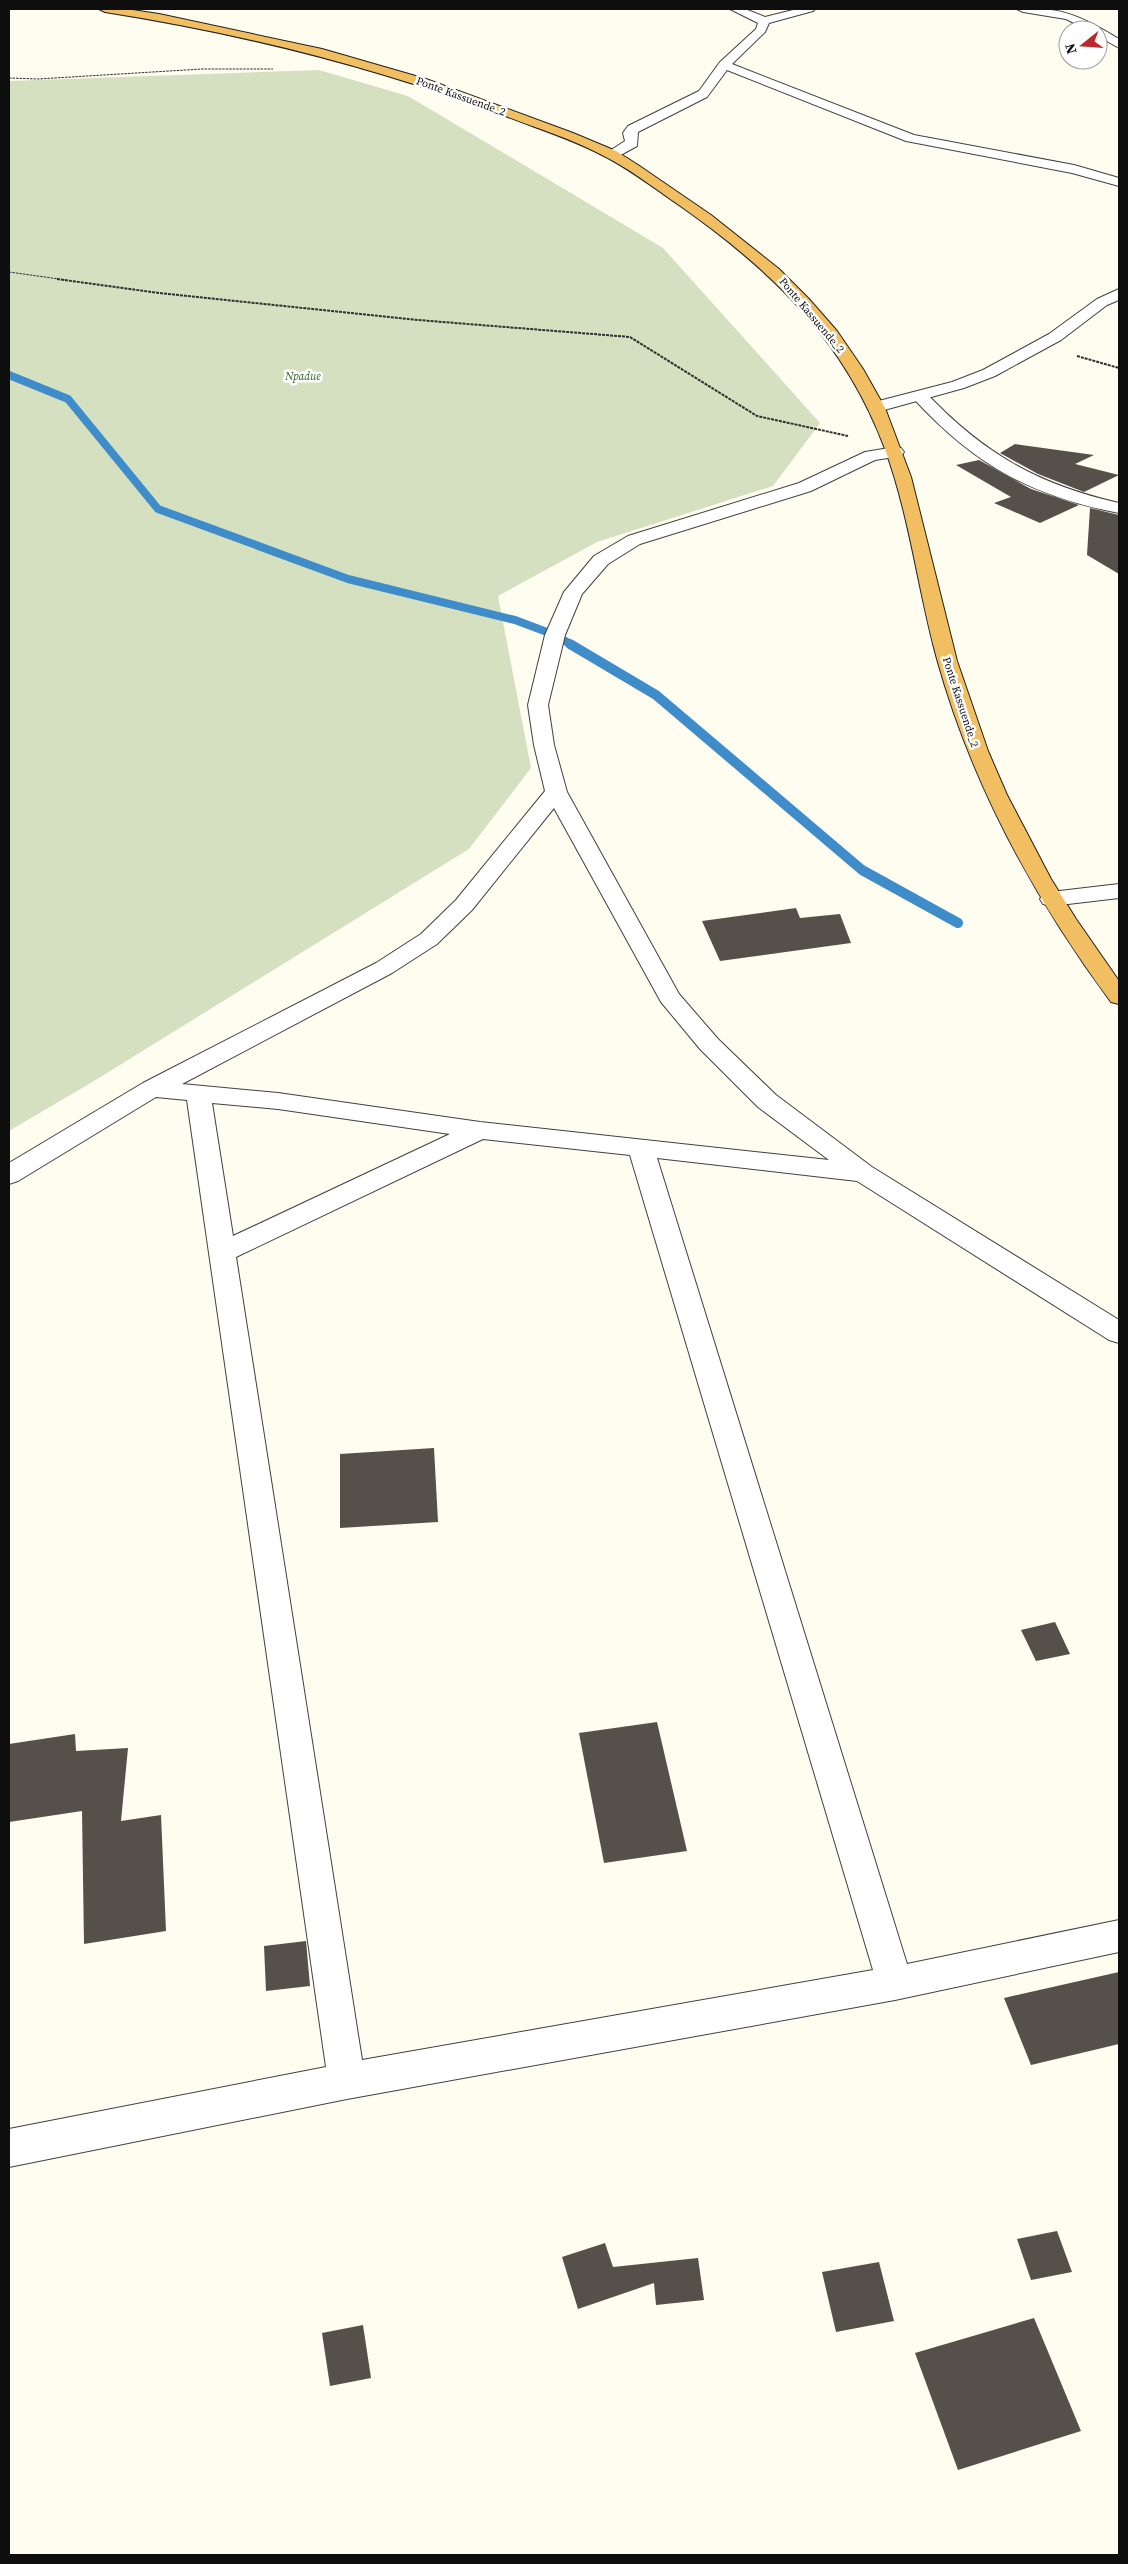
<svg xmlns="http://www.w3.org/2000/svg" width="1128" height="2564" viewBox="0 0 1128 2564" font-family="'Source Serif 4',serif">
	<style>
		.cemetery { fill: #d5e0c1 }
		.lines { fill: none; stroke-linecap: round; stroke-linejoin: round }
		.stream-far1 { stroke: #3e8dca; stroke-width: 8 }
		.stream { stroke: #3e8dca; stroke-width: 10 }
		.building { fill: #56504b }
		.minor-casing { stroke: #414141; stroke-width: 2 }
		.tertiary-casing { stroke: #414141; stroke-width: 2 }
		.trunk-casing { stroke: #1f1f1f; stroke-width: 2 }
		.path-far1 { stroke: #303030; stroke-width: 1; stroke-dasharray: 2.5 1; stroke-linecap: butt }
		.path { stroke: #303030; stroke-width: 2; stroke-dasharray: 3 1; stroke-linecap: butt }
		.minor { fill: #fff; fill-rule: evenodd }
		.tertiary { fill: #fff; fill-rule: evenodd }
		.trunk { fill: #f2be62; fill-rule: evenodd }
		.labels { text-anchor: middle; stroke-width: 5; stroke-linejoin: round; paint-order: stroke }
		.far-street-label { font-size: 11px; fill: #0e0e0e; stroke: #fff }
		.far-park-label { font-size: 11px; font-style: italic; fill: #2b6420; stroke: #fff }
	</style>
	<rect width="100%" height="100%" fill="#fffcf0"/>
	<path class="cemetery" d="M319,70L408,96L663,248L820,423L773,486L597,542L498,596L531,768L469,849L94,1081L9,1131V81Z"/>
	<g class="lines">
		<path class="stream-far1" d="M9,375L68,399L158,509L348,579L515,620L555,635L572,645"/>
		<path class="stream" d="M570,644L656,695L862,870L958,923"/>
	</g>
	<g class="building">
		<path d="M1015,444L1094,455L1075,464L1119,475L1084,492L1038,474L1000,453Z"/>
		<path d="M979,460L1031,489L1079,505L1040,523L994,503L1011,497L956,465Z"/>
		<path d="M1090,508L1119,515V574L1087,555Z"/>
		<path d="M796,908L800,918L840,914L851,943L720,961L702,921Z"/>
		<path d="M434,1448L438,1522L340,1528V1454Z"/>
		<path d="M1055,1622L1070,1654L1036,1661L1021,1630Z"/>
		<path d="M657,1722L687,1851L604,1863L579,1733Z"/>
		<path d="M75,1734L76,1751L128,1748L121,1821L161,1815L166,1931L84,1944L82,1811L9,1822V1744Z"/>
		<path d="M306,1941L310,1986L266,1991L264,1946Z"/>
		<path d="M1119,1972V2044L1031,2065L1004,1998Z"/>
		<path d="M1057,2231L1072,2272L1031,2280L1017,2239Z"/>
		<path d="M605,2243L613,2267L698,2258L704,2300L656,2305L654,2283L578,2309L562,2257Z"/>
		<path d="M879,2262L894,2321L836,2332L822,2272Z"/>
		<path d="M1034,2318L1081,2431L958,2470L915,2353Z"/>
		<path d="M363,2325L371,2378L330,2386L322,2333Z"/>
	</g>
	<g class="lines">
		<defs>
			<g id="minor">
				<path d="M730,9H745L765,17L797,9H815L813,11L769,23L765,32L732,64L914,135L1074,165L1119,178V186L1072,173L906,141L727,70L707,97L638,132L637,146L617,157H607L605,154L625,141L623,133L628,126L699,91L720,62L756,29L758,23Z"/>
				<path d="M1017,9C1061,6 1083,17 1119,39V48L1098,36V30H1088L1066,19L1023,12Z"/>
				<path d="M920,391L926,393C984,454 1037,484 1119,503V513C1031,496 975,465 914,399L912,396Z"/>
				<path d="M895,447L901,448L904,452L901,456L875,460L811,491L640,544L608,564L582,594L565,635L548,705L554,745L567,792L679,994L718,1039L776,1095L872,1167L1119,1320V1343L1109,1340L857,1181L657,1158L907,1964L1119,1920V1952L895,2000L347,2099L9,2167V2129L326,2067L187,1100L156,1097L18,1181L9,1184V1163L143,1083L376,963L421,934L456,900L545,791L534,745L528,705L545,635L564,592L594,556L628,536L799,483L865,452ZM554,808L661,1002L700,1049L758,1107L829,1160L480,1122L278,1093L182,1084L392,973L437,944L472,910ZM212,1103L278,1109L450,1134L233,1236ZM483,1139L630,1155L873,1970L362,2060L236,1257Z"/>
				<path d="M1119,884V898L1051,906L1043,904L1040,899L1043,894L1051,892Z"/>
			</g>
			<path id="tertiary" d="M1119,289V300L1107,305L1061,340L995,376L964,388L877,412L869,407L871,403L952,382L983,370L1049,334L1097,299Z"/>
			<path id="trunk" d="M99,9H126L159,14L322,49L426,79L573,133L616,151L638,165L711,215L779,269L809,299L837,331L863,369L885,408L911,477L957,661L988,751L1007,795L1051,879L1076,919L1119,981V1004L1111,1002C1034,898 972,785 937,659C918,590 910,517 885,449C845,341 772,270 679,205C654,188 629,168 602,155C572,139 539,129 508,117C377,67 244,34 105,12Z"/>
		</defs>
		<use href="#minor" class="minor-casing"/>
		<use href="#tertiary" class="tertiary-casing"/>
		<use href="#trunk" class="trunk-casing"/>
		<g class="path-far1">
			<path d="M9,78L38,79L202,69H273"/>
			<path d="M9,272L66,280"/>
		</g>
		<g class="path">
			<path d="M57,279L159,293L418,320L630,337L757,416L848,436"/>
			<path d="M1077,356L1119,368"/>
		</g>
		<use href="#minor" class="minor"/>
		<use href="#tertiary" class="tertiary"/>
		<use href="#trunk" class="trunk"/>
	</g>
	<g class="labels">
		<g class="far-street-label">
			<text transform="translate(461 96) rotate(20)" y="4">Ponte Kassuende_2</text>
			<text transform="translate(812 315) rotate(50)" y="4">Ponte Kassuende_2</text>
			<text transform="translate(961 702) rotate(72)" y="4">Ponte Kassuende_2</text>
		</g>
		<g class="far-park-label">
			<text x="303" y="380">Npadue</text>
		</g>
	</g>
	<rect width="1128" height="2564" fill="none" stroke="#0e0e0e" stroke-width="20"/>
	<g transform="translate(1083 45) rotate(253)"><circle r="24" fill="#ffffff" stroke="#9f9f9f"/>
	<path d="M0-4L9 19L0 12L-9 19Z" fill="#bb292b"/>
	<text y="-8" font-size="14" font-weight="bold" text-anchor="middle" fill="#0e0e0e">N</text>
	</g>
</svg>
